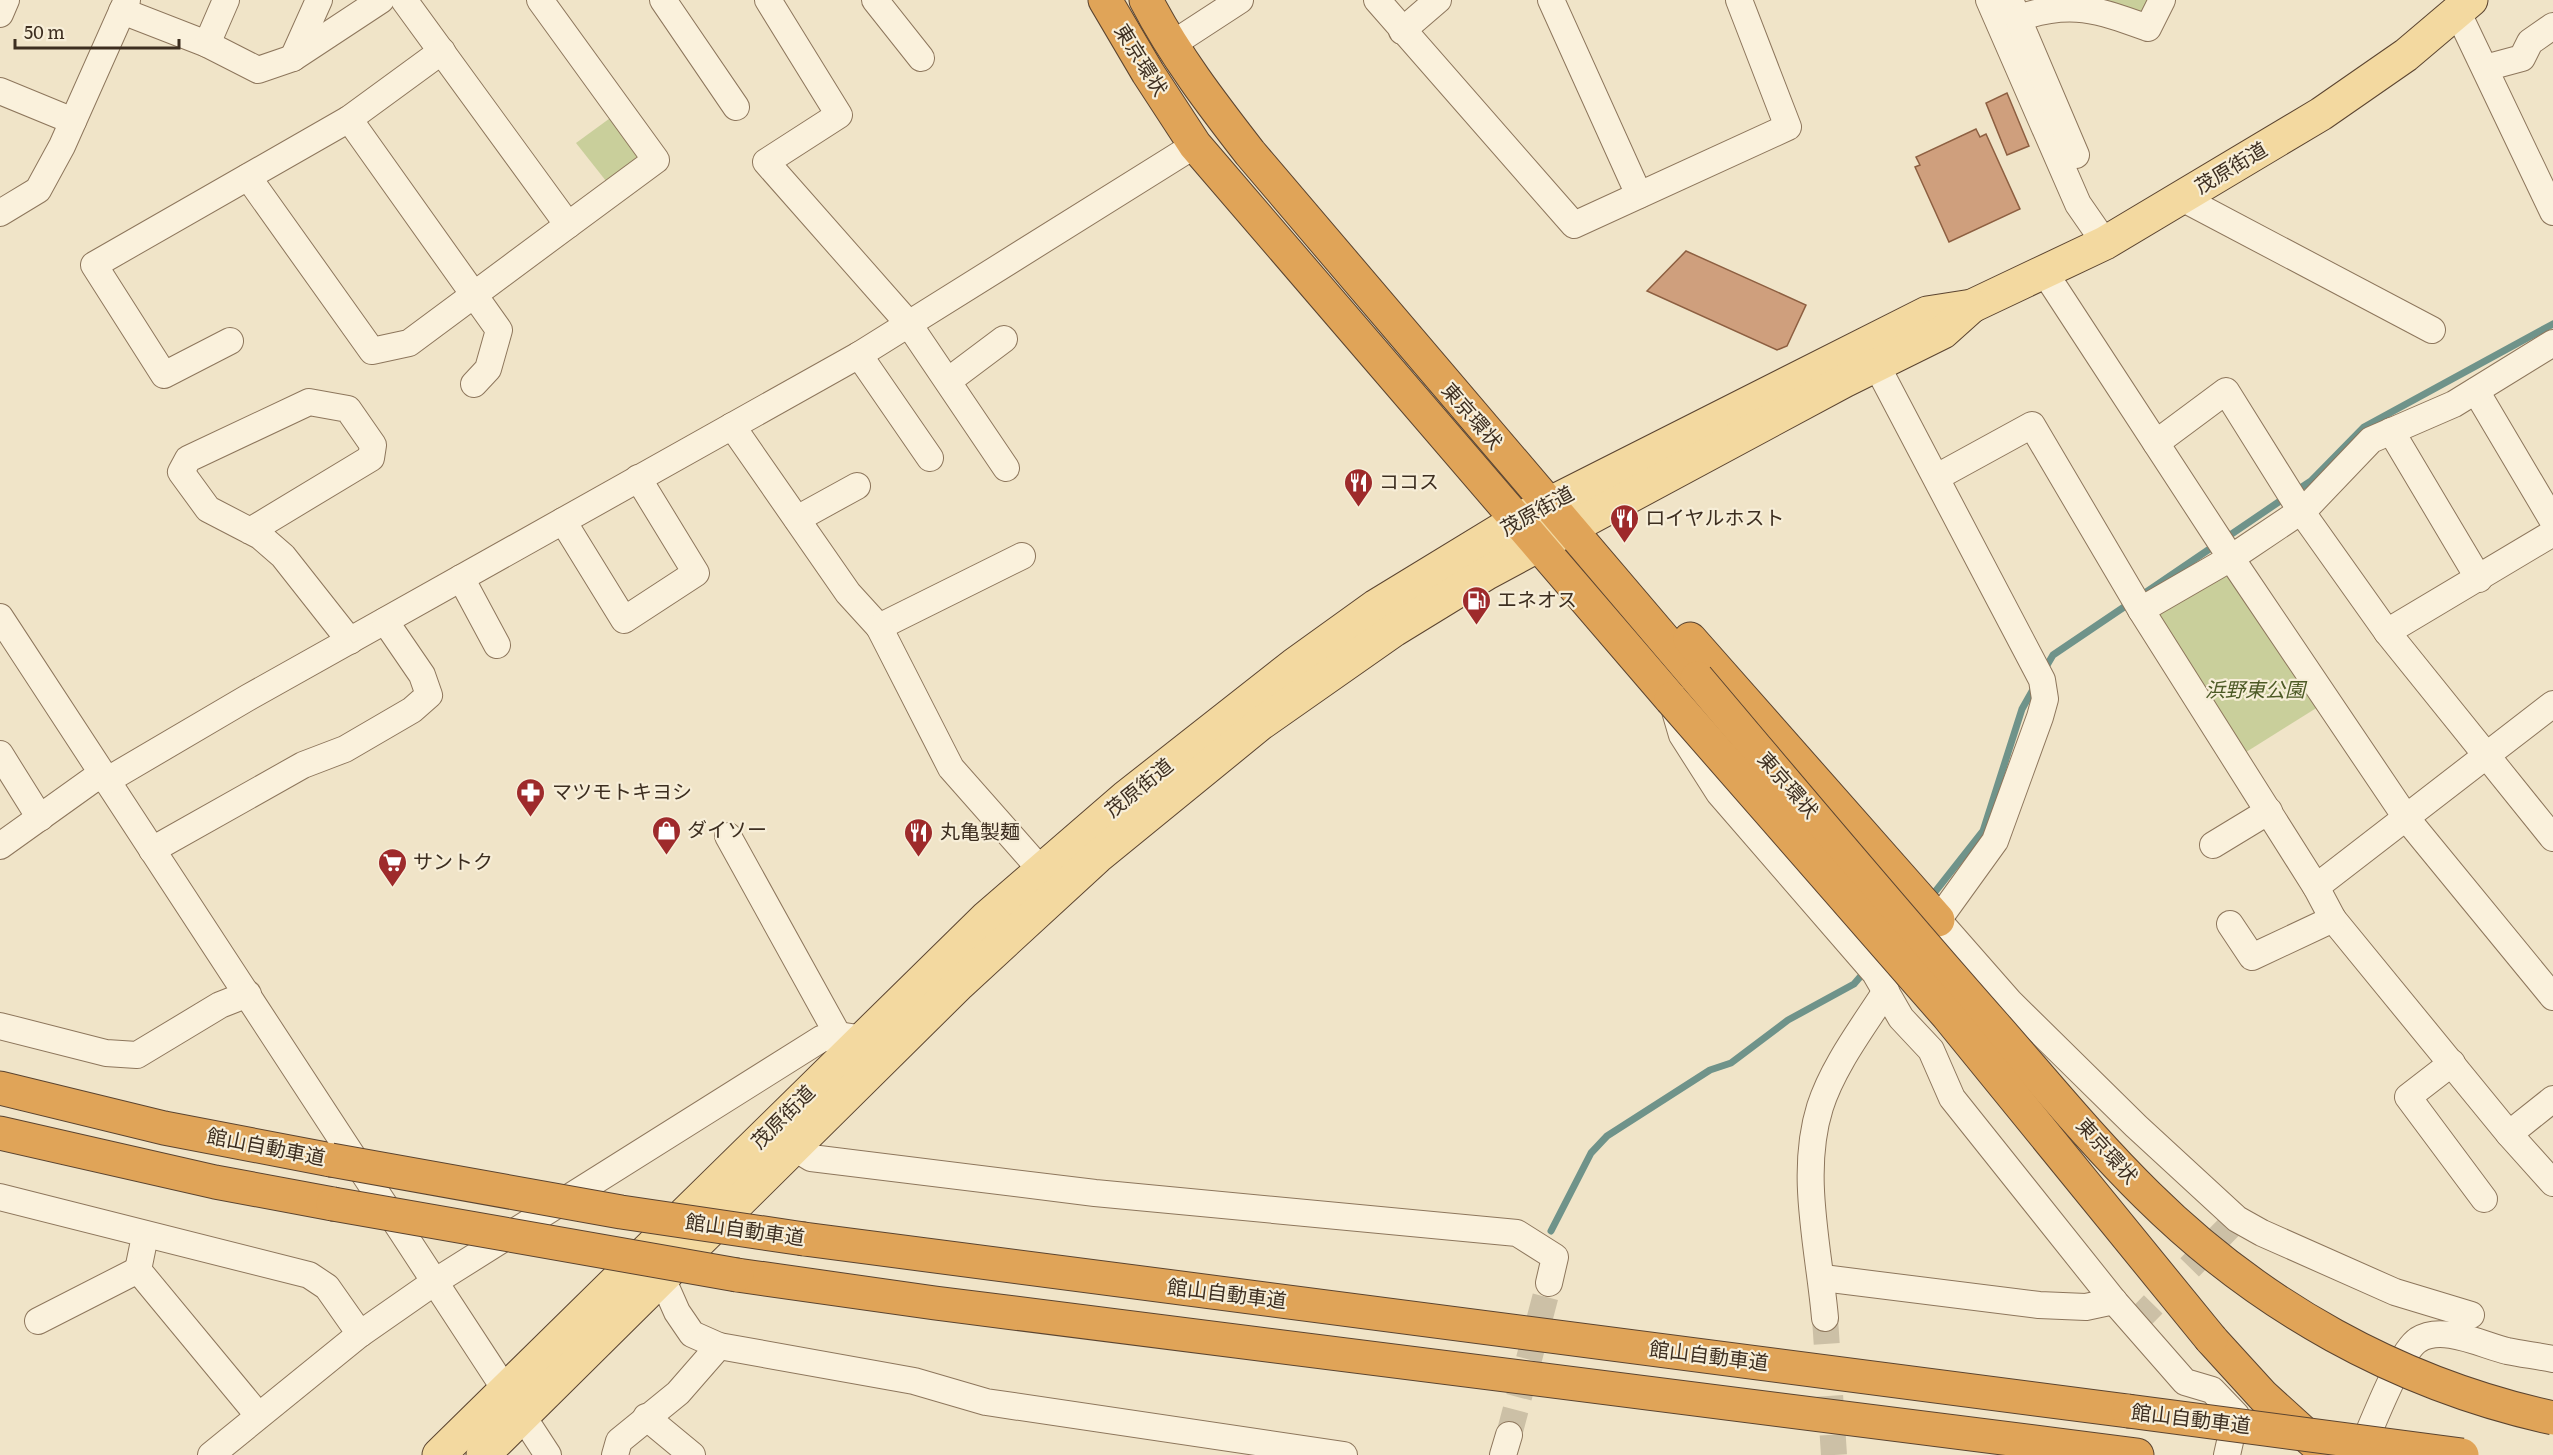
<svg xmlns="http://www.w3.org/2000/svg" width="2553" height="1455" viewBox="0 0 2553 1455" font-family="Literata,'Noto Sans JP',serif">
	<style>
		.green { fill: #c9cf9b }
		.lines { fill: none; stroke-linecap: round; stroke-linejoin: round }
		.stream { stroke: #6f938a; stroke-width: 7 }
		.building { fill: #cf9f7d; stroke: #8d5f41; stroke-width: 1.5 }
		.minor-tunnel { stroke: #ccc0a6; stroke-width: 26; stroke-dasharray: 26 13; stroke-linecap: butt }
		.minor-casing { stroke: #8d765c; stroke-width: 28 }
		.major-casing { stroke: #5b4430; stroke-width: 35 }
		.highway-casing { stroke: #5b4430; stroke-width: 35 }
		.minor { stroke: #faf1dc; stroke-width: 26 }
		.major { stroke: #f3d9a0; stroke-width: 33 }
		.highway { stroke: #e0a458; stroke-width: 33 }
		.highway-bridge-casing { stroke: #5b4430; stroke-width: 35; stroke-linecap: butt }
		.highway-bridge { stroke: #e0a458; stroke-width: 33 }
		.labels { text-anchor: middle; stroke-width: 4.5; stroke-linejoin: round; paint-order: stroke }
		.street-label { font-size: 20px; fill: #3d2e20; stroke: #f7eed8 }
		.poi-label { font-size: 20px; fill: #3d2e20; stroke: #f7eed8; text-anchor: start }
		.park-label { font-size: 20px; font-style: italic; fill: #4d5a26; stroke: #f7eed8 }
	</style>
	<rect width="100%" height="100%" fill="#f0e4c8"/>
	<g class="green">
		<path d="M2097,0H2153L2144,20Z"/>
		<path d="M613,116L639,150L636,166L610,186L576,143Z"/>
		<path d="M2211,573L2231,578L2318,707L2243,754L2155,610Z"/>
	</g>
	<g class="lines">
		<g class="stream">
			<path d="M2296,491L2311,481L2364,427L2553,324"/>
			<path d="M2139,597L2286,497"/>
			<path d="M2043,672L2053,655L2130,603"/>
			<path d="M1931,897L1983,831L2022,709L2035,686"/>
			<path d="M1551,1231L1591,1153L1607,1136L1710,1070L1731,1063L1788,1020L1854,984L1866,970"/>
		</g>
	</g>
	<g class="building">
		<path d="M2007,93L2029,146L2007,155L1986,103Z"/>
		<path d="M1976,129L1980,137L1986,134L2020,209L1949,242L1915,167L1920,165L1916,157Z"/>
		<path d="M1686,251L1806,305L1787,346L1777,350L1647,291Z"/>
	</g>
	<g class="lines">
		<g class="minor-tunnel">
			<path d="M1825,1318L1834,1455"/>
			<path d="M2135,1323L2237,1219"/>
			<path d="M1509,1435L1549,1283"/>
		</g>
		<defs>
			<g id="minor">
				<path d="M404,0L568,225L656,160L540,0"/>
				<path d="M663,0L736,107"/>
				<path d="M768,0L839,115L766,162L908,323L1006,468"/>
				<path d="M875,0L921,58"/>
				<path d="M1377,0L1574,225L1788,127L1739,0"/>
				<path d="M1551,0L1639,195"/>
				<path d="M1989,0L2078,204L2105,243"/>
				<path d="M2010,0L2076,155"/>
				<path d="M122,11L207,44L258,70L293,58L381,0"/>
				<path d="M2458,13L2553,212"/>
				<path d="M0,14L6,0"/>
				<path d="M2019,18C2071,0 2098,10 2148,28L2162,0"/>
				<path d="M1402,31L1438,0"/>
				<path d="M207,44L226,0"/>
				<path d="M1171,45L1240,0"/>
				<path d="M293,58L319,0"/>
				<path d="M2485,68L2522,58L2530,42L2553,26"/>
				<path d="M0,91L73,121"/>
				<path d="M349,119L499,330L488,369L474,384"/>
				<path d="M248,177L372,351L409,343L568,225"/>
				<path d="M2182,198L2432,330"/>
				<path d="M0,213L38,190L62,146L127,0"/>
				<path d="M2045,273L2231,558L2407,819L2553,997"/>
				<path d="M230,341L164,375L94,265L349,119L442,51"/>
				<path d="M1868,349L2042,680L2045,699L2040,717L1995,841L1938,920L2010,1002L2136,1126L2237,1219L2262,1233L2395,1292L2471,1315"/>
				<path d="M859,355L930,458"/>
				<path d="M948,381L1004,339"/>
				<path d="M2476,391L2553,521"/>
				<path d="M732,426L848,593L879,627L1022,556"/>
				<path d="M2391,431L2479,579"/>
				<path d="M2156,443L2226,391L2301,511L2387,632L2553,838"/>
				<path d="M1937,477L2032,425L2141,610L2316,887L2333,919L2509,1134L2553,1099"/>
				<path d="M797,519L857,486"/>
				<path d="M563,521L624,620L696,573L638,478"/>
				<path d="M250,531L371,458L373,445L348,409L309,402L188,459L181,472L208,509L260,536L283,556L350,641"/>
				<path d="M461,578L497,645"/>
				<path d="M2141,610L2231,558L2307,507L2371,440L2454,404L2553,343"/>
				<path d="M0,617L548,1455"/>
				<path d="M879,627L951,768L1041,870"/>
				<path d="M2387,632L2553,533"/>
				<path d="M1675,711L1682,735L1719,793L1875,973L1901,1018L1931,1050L1952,1098L2114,1301L2185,1382L2212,1390L2236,1415L2227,1455"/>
				<path d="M0,754L40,818"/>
				<path d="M106,781L249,697L859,355L1195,145"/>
				<path d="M728,836L838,1035"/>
				<path d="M2213,845L2269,811"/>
				<path d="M0,846L102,773"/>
				<path d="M152,850L303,765L345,749L412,710L429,695L422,675L385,621"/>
				<path d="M2316,887L2553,704"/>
				<path d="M2230,924L2252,957L2333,919"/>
				<path d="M0,1026L106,1053L137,1055L220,1005L248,994"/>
				<path d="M2452,1063L2408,1097L2484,1199"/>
				<path d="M2509,1134L2553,1183"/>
				<path d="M793,1147L811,1158L1095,1193L1517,1233L1555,1257L1549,1283"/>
				<path d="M0,1197L309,1275L327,1287L360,1334"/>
				<path d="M145,1236L138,1270L258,1415"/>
				<path d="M662,1278L677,1312L692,1334L719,1346L914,1381L986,1402L1344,1455"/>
				<path d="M1823,1278L2039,1305L2086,1307L2114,1301"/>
				<path d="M1825,1318C1819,1249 1799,1174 1820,1107C1833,1066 1863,1027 1886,991"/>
				<path d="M38,1321L138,1270"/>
				<path d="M646,1417L692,1455"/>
				<path d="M211,1455L360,1334L436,1281L821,1039L838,1035L878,1041"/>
				<path d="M615,1455L619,1441L678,1393L719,1346"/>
				<path d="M1503,1455L1509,1435"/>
				<path d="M2359,1455C2370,1431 2399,1352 2418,1340C2442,1324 2482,1345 2507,1351C2522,1354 2538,1356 2553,1359"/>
			</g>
			<g id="major">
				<path d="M439,1455L986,918L1126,797L1294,665L1376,606L1517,520L1927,313L1972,306L2105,243L2321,114L2406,55L2471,0"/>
				<path d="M483,1455L959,984L1097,857L1260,724L1394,630L1487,573L1844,381L1943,332L1972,306"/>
			</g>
			<g id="highway">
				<path d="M1105,0L1148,73L1195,145L1671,699"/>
				<path d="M1146,0C1175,56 1212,104 1250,153L1697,678"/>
				<path d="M1690,639L1938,920"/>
				<path d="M0,1088L164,1128L331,1160"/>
				<path d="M0,1133L215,1182L333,1204"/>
				<path d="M804,1239L2128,1411"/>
				<path d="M737,1275L935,1303L2137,1455"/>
				<path d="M2211,1339L2263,1396L2328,1455"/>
			</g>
		</defs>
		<use href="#minor" class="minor-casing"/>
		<use href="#major" class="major-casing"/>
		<use href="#highway" class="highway-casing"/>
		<use href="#minor" class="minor"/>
		<use href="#major" class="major"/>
		<use href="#highway" class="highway"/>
		<defs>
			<g id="highway-bridge">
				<path d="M1697,678C1796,795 1894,912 1995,1026C2045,1083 2093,1142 2147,1195C2259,1306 2398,1384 2553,1418"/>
				<path d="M1671,699L1948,1016L2211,1339"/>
				<path d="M331,1160L621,1212L804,1239"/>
				<path d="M333,1204L737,1275"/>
				<path d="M2128,1411L2462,1455"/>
			</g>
		</defs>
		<use href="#highway-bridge" class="highway-bridge-casing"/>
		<use href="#highway-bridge" class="highway-bridge"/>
	</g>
	<defs>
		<symbol id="restaurant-pin" viewBox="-11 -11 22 30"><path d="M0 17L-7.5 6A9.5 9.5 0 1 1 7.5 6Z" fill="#9e2a2b" stroke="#f7eed8"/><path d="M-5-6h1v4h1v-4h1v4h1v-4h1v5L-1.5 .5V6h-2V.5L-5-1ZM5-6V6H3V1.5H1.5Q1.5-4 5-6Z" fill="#fff"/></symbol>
		<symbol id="fuel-pin" viewBox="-11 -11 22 30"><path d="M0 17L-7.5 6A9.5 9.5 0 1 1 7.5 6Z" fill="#9e2a2b" stroke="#f7eed8"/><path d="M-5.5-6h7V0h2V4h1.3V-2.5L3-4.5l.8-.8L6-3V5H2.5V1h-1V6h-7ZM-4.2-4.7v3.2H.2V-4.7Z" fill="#fff"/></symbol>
		<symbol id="pharmacy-pin" viewBox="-11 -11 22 30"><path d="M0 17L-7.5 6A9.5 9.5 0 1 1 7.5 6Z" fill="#9e2a2b" stroke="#f7eed8"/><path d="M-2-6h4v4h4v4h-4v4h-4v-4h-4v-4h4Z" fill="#fff"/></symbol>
		<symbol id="shop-pin" viewBox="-11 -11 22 30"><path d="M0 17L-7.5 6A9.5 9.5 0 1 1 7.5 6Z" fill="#9e2a2b" stroke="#f7eed8"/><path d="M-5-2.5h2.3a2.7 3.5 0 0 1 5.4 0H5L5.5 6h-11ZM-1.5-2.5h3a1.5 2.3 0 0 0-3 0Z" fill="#fff"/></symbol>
		<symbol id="supermarket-pin" viewBox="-11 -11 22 30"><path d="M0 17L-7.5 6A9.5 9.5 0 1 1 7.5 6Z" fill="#9e2a2b" stroke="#f7eed8"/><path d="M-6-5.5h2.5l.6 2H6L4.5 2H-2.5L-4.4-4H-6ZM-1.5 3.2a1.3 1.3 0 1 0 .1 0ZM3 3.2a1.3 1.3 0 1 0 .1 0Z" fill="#fff"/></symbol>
	</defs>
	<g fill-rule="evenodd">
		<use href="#restaurant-pin" x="1342" y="466" width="33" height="45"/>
		<use href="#restaurant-pin" x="1608" y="502" width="33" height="45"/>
		<use href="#fuel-pin" x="1460" y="584" width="33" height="45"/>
		<use href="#pharmacy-pin" x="514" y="776" width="33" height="45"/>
		<use href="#shop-pin" x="650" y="814" width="33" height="45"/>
		<use href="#restaurant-pin" x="902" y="816" width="33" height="45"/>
		<use href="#supermarket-pin" x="376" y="846" width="33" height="45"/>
	</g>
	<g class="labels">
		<g class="street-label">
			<text transform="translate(1141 60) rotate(58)" y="7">東京環状</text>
			<text transform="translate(2231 168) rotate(-31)" y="7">茂原街道</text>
			<text transform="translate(1472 416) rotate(49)" y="7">東京環状</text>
			<text transform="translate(1537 511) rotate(-29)" y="7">茂原街道</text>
			<text transform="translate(1788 785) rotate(49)" y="7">東京環状</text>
			<text transform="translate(1139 788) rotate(-39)" y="7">茂原街道</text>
			<text transform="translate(783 1117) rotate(-45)" y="7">茂原街道</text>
			<text transform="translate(266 1147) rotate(11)" y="7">館山自動車道</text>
			<text transform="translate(2107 1151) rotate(48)" y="7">東京環状</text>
			<text transform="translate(745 1230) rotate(8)" y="7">館山自動車道</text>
			<text transform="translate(1227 1294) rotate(7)" y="7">館山自動車道</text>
			<text transform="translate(1709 1356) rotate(7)" y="7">館山自動車道</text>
			<text transform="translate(2191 1419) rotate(7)" y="7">館山自動車道</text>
		</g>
		<g class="poi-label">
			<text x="1379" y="489">ココス</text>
			<text x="1645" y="525">ロイヤルホスト</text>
			<text x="1497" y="607">エネオス</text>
			<text x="552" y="799">マツモトキヨシ</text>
			<text x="687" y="837">ダイソー</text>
			<text x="940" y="839">丸亀製麺</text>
			<text x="413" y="869">サントク</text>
		</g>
		<g class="park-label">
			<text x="2255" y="697">浜野東公園</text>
		</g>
	</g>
	<path d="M15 39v9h164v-9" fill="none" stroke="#3d2e20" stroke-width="3"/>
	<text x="24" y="39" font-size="18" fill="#3d2e20" stroke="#f7eed8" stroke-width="4.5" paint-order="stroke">50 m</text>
</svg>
